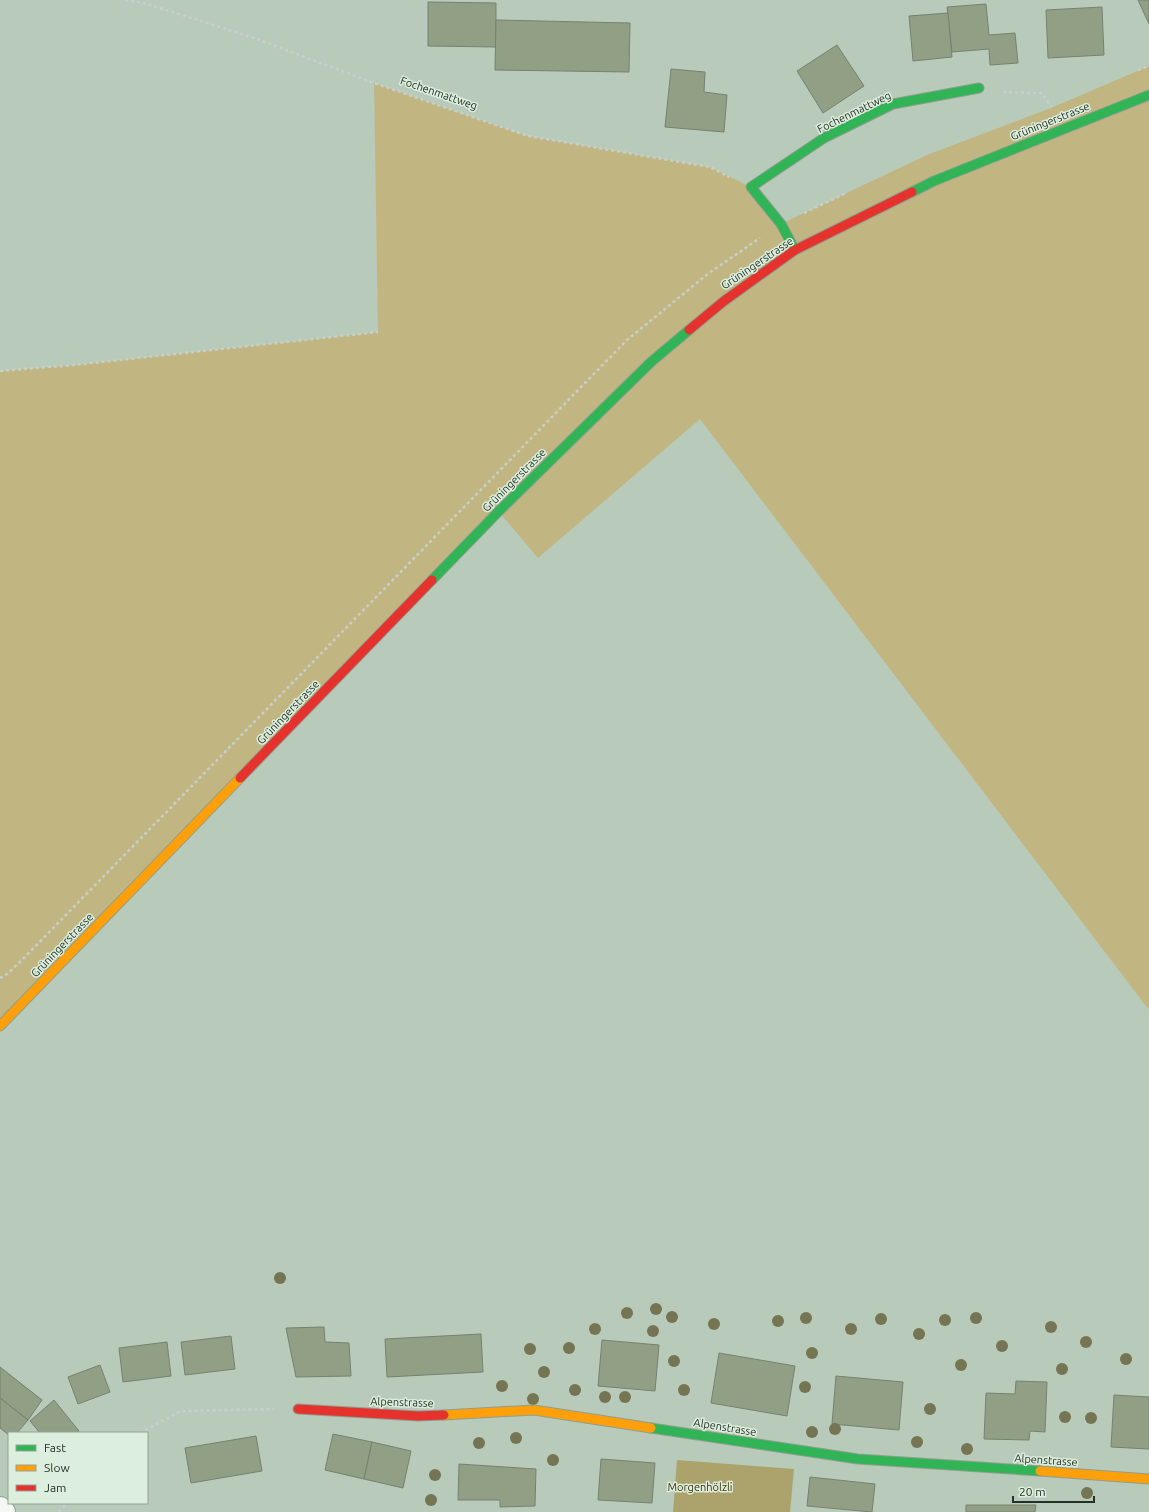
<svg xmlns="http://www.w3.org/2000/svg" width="1149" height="1512" viewBox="0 0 1149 1512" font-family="Ubuntu,sans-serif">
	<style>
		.green { fill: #c1b682 }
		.forest { fill: #aca26b }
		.building { fill: #91a084; stroke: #768172 }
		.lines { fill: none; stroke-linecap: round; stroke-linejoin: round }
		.street-casing { stroke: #8f9e90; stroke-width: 24 }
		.fast-casing { stroke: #8f9e90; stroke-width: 11 }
		.slow-casing { stroke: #8f9e90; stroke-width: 11 }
		.jam-casing { stroke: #8f9e90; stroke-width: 11 }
		.path { stroke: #c9cfc9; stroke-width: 2.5; stroke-dasharray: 3 3; stroke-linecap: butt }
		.street { stroke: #f4f7f4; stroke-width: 22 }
		.fast { stroke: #30b455; stroke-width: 9 }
		.slow { stroke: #ff9f0a; stroke-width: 9 }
		.jam { stroke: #e5322d; stroke-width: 9 }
		.tree { fill: #757453 }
		.labels { text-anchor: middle; stroke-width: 3; stroke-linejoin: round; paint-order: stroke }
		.street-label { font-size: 11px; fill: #243225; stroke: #dceedd }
		.park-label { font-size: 11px; fill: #3f2e00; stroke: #dceedd }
	</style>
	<rect width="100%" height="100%" fill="#b8cab9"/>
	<path class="green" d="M1149,66V1010L700,419L538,558L499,512L0,1026V371L74,365L378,332L374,83L528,136L710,167L751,187L781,224L927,155L1051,108Z"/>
	<path class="forest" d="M677,1460L794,1469L790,1512H673Z"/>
	<g class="building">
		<path d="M1138,0H1149V24Z"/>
		<path d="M428,2L496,3V47L428,46Z"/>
		<path d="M986,4L989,35L1015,33L1018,63L990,65L989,49L952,52L947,7Z"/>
		<path d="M1102,7L1104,55L1048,58L1046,10Z"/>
		<path d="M948,13L952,57L913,61L909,16Z"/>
		<path d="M496,20L630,23L629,72L495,70Z"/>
		<path d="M837,45L864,86L823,113L797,71Z"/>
		<path d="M671,69L705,72L704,92L727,95L724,132L665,127Z"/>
		<path d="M324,1327L325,1342L349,1343L351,1376L296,1377L286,1328Z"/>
		<path d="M481,1334L483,1372L387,1377L385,1339Z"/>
		<path d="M231,1336L235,1369L185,1375L181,1342Z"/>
		<path d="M602,1340L659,1345L655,1391L598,1386Z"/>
		<path d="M167,1342L171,1376L123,1382L119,1348Z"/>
		<path d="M719,1353L795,1366L787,1416L711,1403Z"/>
		<path d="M100,1365L110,1392L78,1404L68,1377Z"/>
		<path d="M0,1367L42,1400L28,1420L0,1398Z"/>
		<path d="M836,1376L903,1382L899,1430L832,1424Z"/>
		<path d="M1016,1381L1047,1382L1045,1432L1030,1431L1029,1440L984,1439L986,1393L1015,1394Z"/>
		<path d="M1114,1395L1149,1397V1449L1111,1447Z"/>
		<path d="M0,1398L28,1420L17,1433H9V1435L0,1428Z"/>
		<path d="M54,1400L79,1431L77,1433H40L30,1421Z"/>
		<path d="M333,1434L372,1442L364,1479L325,1470Z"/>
		<path d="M256,1436L262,1471L191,1483L185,1448Z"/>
		<path d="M372,1442L411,1451L403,1488L364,1479Z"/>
		<path d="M601,1459L655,1463L652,1503L598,1500Z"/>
		<path d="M459,1464L536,1469L535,1506L500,1507V1500H458Z"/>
		<path d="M810,1477L875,1484L872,1512L807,1506Z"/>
		<path d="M966,1505H1036L1035,1512H966Z"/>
	</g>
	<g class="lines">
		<defs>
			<path id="street" d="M0,1508L4,1512"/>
			<g id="fast">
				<path d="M912,192L934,181L1149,95"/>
				<path d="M795,250L781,224L751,187L824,138L893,104L979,88"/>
				<path d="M432,580L499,511L651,362L689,330"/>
				<path d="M651,1428L858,1459L1040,1471"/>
			</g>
			<g id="slow">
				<path d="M0,1026L240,778"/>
				<path d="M444,1415L534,1410L651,1428"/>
				<path d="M1040,1471L1149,1479"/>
			</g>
			<g id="jam">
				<path d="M689,330L724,301L795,250L912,192"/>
				<path d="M240,778L432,580"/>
				<path d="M298,1409L418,1416L444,1415"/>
			</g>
		</defs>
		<use href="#street" class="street-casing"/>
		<use href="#fast" class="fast-casing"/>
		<use href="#slow" class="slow-casing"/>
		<use href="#jam" class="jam-casing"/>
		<g class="path">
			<path d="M125,0L144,3L254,38L374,83L528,136L710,167L729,177"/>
			<path d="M1138,70L1149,66"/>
			<path d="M1003,92L1042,93L1051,107"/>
			<path d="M804,213L846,193"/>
			<path d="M0,371L74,365L378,332"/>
			<path d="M0,978L7,974L21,961L627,340L709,273L760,238"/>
			<path d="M140,1433L181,1411L274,1409"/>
			<path d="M59,1512L67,1503"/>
		</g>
		<use href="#street" class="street"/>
		<use href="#fast" class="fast"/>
		<use href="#slow" class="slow"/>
		<use href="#jam" class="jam"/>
	</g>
	<g class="tree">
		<circle cx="280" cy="1278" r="6"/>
		<circle cx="656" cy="1309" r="6"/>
		<circle cx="627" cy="1313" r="6"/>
		<circle cx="672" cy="1317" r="6"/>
		<circle cx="806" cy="1318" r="6"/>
		<circle cx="976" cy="1318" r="6"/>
		<circle cx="881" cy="1319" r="6"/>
		<circle cx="945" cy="1320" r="6"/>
		<circle cx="778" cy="1321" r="6"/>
		<circle cx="714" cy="1324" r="6"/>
		<circle cx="1051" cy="1327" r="6"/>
		<circle cx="595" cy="1329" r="6"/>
		<circle cx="851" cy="1329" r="6"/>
		<circle cx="653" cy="1331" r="6"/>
		<circle cx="919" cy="1334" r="6"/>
		<circle cx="1086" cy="1342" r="6"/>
		<circle cx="1002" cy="1346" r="6"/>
		<circle cx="569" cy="1348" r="6"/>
		<circle cx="530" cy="1349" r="6"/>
		<circle cx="812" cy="1353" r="6"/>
		<circle cx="1126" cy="1359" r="6"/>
		<circle cx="674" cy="1361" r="6"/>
		<circle cx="961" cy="1365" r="6"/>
		<circle cx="1062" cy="1369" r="6"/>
		<circle cx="544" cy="1372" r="6"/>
		<circle cx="502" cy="1386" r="6"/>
		<circle cx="805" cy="1387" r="6"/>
		<circle cx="575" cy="1390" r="6"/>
		<circle cx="684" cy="1390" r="6"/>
		<circle cx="605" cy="1397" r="6"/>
		<circle cx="625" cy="1397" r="6"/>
		<circle cx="533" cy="1399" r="6"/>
		<circle cx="930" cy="1409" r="6"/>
		<circle cx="1065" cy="1417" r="6"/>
		<circle cx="1091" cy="1418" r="6"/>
		<circle cx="835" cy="1429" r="6"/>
		<circle cx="812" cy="1432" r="6"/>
		<circle cx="516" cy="1438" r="6"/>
		<circle cx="917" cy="1442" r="6"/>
		<circle cx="479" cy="1443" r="6"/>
		<circle cx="967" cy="1449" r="6"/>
		<circle cx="553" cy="1460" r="6"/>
		<circle cx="435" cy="1475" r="6"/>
		<circle cx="1087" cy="1493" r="6"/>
		<circle cx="431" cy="1500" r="6"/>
	</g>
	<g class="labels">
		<g class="street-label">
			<text transform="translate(439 93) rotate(19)" y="4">Fochenmattweg</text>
			<text transform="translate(854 112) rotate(-26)" y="4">Fochenmattweg</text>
			<text transform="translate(1050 121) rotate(-22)" y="4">Grüningerstrasse</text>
			<text transform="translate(757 263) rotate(-34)" y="4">Grüningerstrasse</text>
			<text transform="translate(514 480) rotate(-45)" y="4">Grüningerstrasse</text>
			<text transform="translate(288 712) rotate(-46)" y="4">Grüningerstrasse</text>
			<text transform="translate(62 945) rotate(-46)" y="4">Grüningerstrasse</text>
			<text transform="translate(402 1402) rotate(2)" y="4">Alpenstrasse</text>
			<text transform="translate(725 1427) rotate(9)" y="4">Alpenstrasse</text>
			<text transform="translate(1046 1460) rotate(4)" y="4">Alpenstrasse</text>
		</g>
		<g class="park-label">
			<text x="700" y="1491">Morgenhölzli</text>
		</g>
	</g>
	<rect x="8" y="1432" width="140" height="72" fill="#dceedd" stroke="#92a393"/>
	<rect x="16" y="1445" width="20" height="6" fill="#30b455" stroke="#92a393"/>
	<text x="44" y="1452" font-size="12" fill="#243225">Fast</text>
	<rect x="16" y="1465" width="20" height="6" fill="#ff9f0a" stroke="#92a393"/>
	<text x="44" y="1472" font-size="12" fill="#243225">Slow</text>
	<rect x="16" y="1485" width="20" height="6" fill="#e5322d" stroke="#92a393"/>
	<text x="44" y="1492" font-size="12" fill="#243225">Jam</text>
	<path d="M1013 1496v6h81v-6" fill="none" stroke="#243225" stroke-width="2"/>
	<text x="1019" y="1496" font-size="12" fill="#243225" stroke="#dceedd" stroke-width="3" paint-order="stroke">20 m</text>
</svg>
